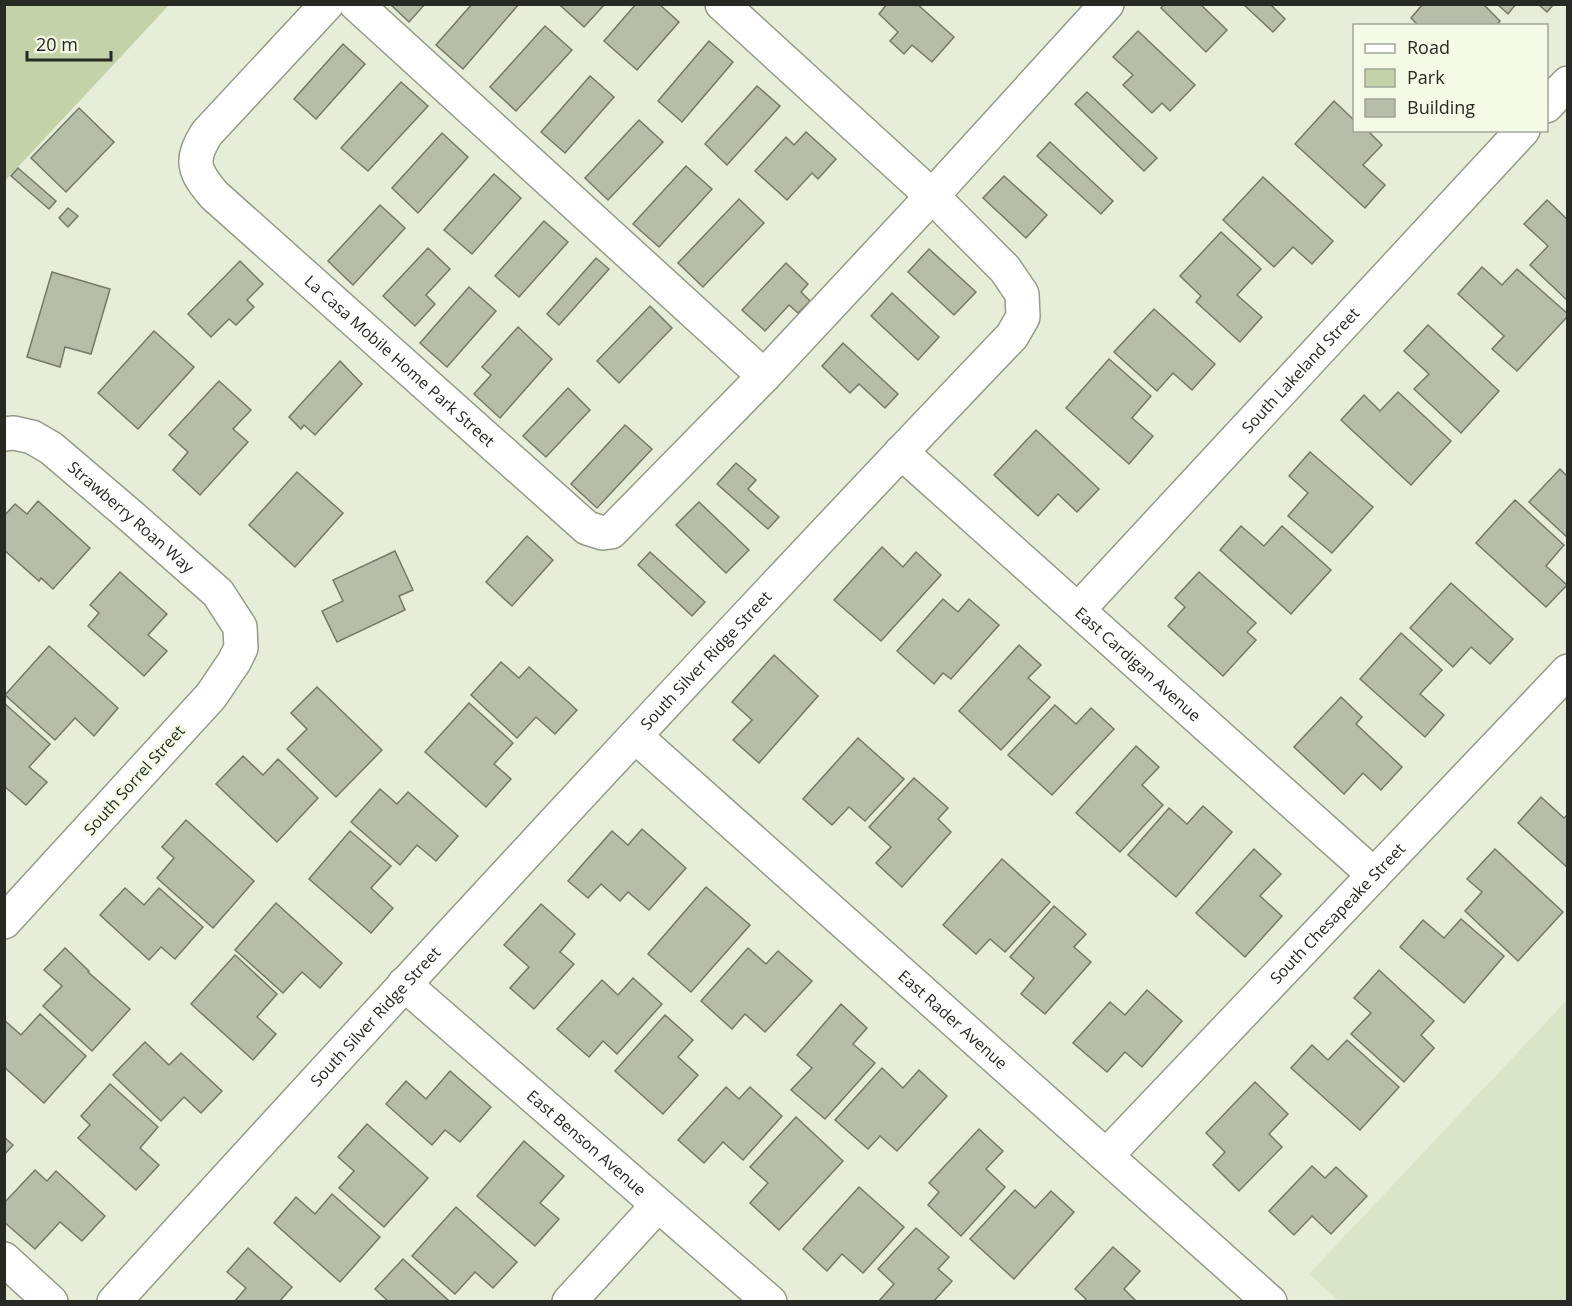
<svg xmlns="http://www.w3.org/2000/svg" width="1572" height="1306" viewBox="0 0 1572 1306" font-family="'Open Sans',sans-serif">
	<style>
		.built { fill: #d9e4c9 }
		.green { fill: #c3d2a9 }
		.building { fill: #b6bda9; stroke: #737a67; stroke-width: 1.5 }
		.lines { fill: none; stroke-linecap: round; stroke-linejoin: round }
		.minor-casing { stroke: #949b88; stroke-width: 36 }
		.minor { stroke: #fff; stroke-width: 33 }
		.labels { text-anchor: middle; stroke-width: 5; stroke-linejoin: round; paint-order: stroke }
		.street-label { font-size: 16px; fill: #272a22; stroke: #f3fbe6 }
	</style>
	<rect width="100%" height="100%" fill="#e6eed9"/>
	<path class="built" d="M1567,1000V1301H1339L1309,1274Z"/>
	<path class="green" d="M5,4L169,5L5,181L4,5Z"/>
	<g class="building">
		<path d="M390,4H425L409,22Z"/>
		<path d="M472,4H519L463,69L436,45Z"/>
		<path d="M562,4H605L584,27L561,6Z"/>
		<path d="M636,4H659L679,22L637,70L604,41Z"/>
		<path d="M887,4H917L954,37L932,62L912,45L904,54L890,41L898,32L879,14Z"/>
		<path d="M1164,4H1200L1227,30L1206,52L1161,8Z"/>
		<path d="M1243,4H1270L1285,19L1273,32Z"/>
		<path d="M1423,4H1483L1500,21L1496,26H1419L1411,18Z"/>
		<path d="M1497,4H1516L1508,14Z"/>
		<path d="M1538,4H1554L1547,12Z"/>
		<path d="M545,26L572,50L516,111L490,87Z"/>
		<path d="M1138,31L1195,85L1170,111L1162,103L1152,113L1123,85L1133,75L1113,57Z"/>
		<path d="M709,41L733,62L682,122L658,101Z"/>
		<path d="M343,44L365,64L316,119L294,99Z"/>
		<path d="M590,76L614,97L565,153L541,132Z"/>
		<path d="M401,82L428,106L368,171L341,148Z"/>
		<path d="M757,86L780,106L727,165L705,144Z"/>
		<path d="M1087,92L1157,158L1144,171L1075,104Z"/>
		<path d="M1334,101L1354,120V130H1367L1382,145L1363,165L1385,185L1365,208L1295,144Z"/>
		<path d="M79,108L114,142L66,192L31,158Z"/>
		<path d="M639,120L663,142L608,200L585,178Z"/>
		<path d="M806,132L836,159L818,179L812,173L787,200L755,171L786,137L794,145Z"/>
		<path d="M442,133L468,157L418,213L392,188Z"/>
		<path d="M1050,142L1113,201L1101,214L1037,156Z"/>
		<path d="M686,166L712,189L659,247L633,224Z"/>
		<path d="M18,168L56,201L49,209L11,176Z"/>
		<path d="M494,174L521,198L472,254L444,230Z"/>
		<path d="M1004,176L1047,215L1026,238L983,198Z"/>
		<path d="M1263,177L1333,241L1312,264L1293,247L1274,267L1223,220Z"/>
		<path d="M739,199L764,223L703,287L678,263Z"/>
		<path d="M1547,200L1568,220V301L1530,265L1548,246L1524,224Z"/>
		<path d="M380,205L405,228L353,285L328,261Z"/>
		<path d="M68,208L78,216L68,227L59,218Z"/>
		<path d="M544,221L568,242L519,297L495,276Z"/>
		<path d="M1221,232L1261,269L1237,295L1262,317L1240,342L1196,302L1201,296L1180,276Z"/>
		<path d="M428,248L450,269L426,295L435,304L415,326L383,296Z"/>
		<path d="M929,249L976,292L954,315L908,272Z"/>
		<path d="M596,258L609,269L559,325L547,314Z"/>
		<path d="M240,261L263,284L247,300L254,307L236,325L229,319L211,337L188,314Z"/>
		<path d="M786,263L808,284L801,292L810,301L798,313L789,305L765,331L742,310Z"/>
		<path d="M1482,267L1502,285L1517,269L1568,314V316L1517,371L1492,349L1504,336L1458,294Z"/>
		<path d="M52,272L110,289L91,354L65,347L60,367L27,357Z"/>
		<path d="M469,287L496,311L447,367L420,343Z"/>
		<path d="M892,293L939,337L918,360L871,316Z"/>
		<path d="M650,306L672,328L619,383L597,361Z"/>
		<path d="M1154,309L1215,364L1192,390L1173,373L1157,391L1114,352Z"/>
		<path d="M1428,325L1499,391L1461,433L1414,389L1429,374L1404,351Z"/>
		<path d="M518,327L552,359L500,418L474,394L491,375L482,367Z"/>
		<path d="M154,331L194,367L138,429L98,393Z"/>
		<path d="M843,343L898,394L885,408L859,384L850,393L822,366Z"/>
		<path d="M1109,359L1151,396L1132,418L1153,436L1129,464L1066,408Z"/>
		<path d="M340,361L362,384L315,435L304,425L301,429L289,417Z"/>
		<path d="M219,381L251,410L233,429L248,442L200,495L173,470L188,452L169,435Z"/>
		<path d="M568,388L590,410L546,457L523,436Z"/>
		<path d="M1398,392L1451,441L1411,485L1341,420L1364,395L1380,411Z"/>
		<path d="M625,425L652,449L597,508L571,484Z"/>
		<path d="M1036,430L1099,489L1077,512L1058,494L1038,516L994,475Z"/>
		<path d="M1310,452L1373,507L1332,553L1288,516L1308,493L1289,476Z"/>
		<path d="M736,463L756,480L748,489L779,517L768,529L717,484Z"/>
		<path d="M1560,469L1568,477V538L1529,502Z"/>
		<path d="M297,472L343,513L295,567L249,525Z"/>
		<path d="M1515,500L1564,545L1546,566L1567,585L1546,607L1476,543Z"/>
		<path d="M38,501L90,548L53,589L41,578L39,581L4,550V516L15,504L27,514Z"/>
		<path d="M699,502L749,550L726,573L676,525Z"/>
		<path d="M1241,526L1264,546L1282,526L1331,570L1291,614L1220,550Z"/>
		<path d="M527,536L553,560L512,606L486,582Z"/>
		<path d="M882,547L903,567L916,552L941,575L881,641L834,600Z"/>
		<path d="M395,551L413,590L399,596L405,610L337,642L322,611L343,601L333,580Z"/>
		<path d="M650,552L705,602L692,616L638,565Z"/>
		<path d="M120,572L167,614L148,635L167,651L144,676L88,626L99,613L90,605Z"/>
		<path d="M1199,572L1256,623L1247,632L1256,640L1223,676L1168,626L1185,607L1175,598Z"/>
		<path d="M1451,583L1513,639L1490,664L1471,647L1453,667L1410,628Z"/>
		<path d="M943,599L958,612L969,599L999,625L951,679L943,673L934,684L897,651Z"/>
		<path d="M1401,633L1442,670L1420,694L1444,715L1425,737L1360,679Z"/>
		<path d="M1019,645L1041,665L1028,678L1050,697L1001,750L959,711Z"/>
		<path d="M49,646L118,708L94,736L75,718L55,740L5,695Z"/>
		<path d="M774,655L818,696L759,763L733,740L752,720L732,702Z"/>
		<path d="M501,662L519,678L529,667L577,710L555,734L536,717L517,738L471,695Z"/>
		<path d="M317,687L382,750L336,797L287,749L307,729L291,713Z"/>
		<path d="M1341,697L1362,717L1356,724L1402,767L1381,790L1363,773L1344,794L1294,747Z"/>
		<path d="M4,703L50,744L29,767L47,782L26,805L4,786Z"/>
		<path d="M469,703L513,743L494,764L511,779L486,807L425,752Z"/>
		<path d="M1055,705L1076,724L1091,708L1114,729L1052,795L1008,755Z"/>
		<path d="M858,738L904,779L865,821L849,807L832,825L803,799Z"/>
		<path d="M1136,746L1159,767L1142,785L1163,805L1120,852L1076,813Z"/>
		<path d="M243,756L263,775L278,759L318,798L277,842L216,784Z"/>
		<path d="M914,778L948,808L938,819L951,832L902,887L876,863L891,847L869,827Z"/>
		<path d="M380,789L397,804L408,792L458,836L436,861L417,845L400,865L351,822Z"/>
		<path d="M1541,797L1564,818L1568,814V868L1518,823Z"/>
		<path d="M1203,806L1232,832L1176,897L1128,855L1169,808L1187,824Z"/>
		<path d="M186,820L254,881L213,928L157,878L174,858L162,847Z"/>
		<path d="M642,829L686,868L649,910L628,892L620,901L601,884L588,898L568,881L612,831L628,845Z"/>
		<path d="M350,831L391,866L371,888L393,908L371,933L309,879Z"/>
		<path d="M1254,849L1281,874L1260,896L1282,916L1245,957L1196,913Z"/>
		<path d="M1495,849L1563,912L1518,961L1465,911L1482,892L1467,879Z"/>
		<path d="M1002,859L1050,902L1005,952L990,939L976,954L943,925Z"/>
		<path d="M706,887L750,925L691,992L648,954Z"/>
		<path d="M125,888L144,905L159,888L203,927L175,959L161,947L149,960L100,915Z"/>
		<path d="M276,903L342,963L320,988L302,972L283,993L235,950Z"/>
		<path d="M541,904L575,934L560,952L574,964L534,1009L510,988L529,967L504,945Z"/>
		<path d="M1054,906L1086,934L1074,947L1091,962L1045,1014L1021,994L1034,978L1010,957Z"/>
		<path d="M1461,919L1504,956L1464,1003L1400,947L1423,920L1444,938Z"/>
		<path d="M65,948L89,971L88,972L130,1009L92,1051L43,1006L62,986L44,970Z"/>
		<path d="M748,948L766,964L778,951L812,981L765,1032L745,1014L732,1029L701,1001Z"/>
		<path d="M235,955L277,994L257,1017L276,1034L253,1060L191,1004Z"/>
		<path d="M1379,970L1434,1021L1421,1035L1434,1048L1404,1082L1351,1034L1371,1013L1354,998Z"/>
		<path d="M633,978L662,1004L617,1054L603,1041L589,1057L557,1029L602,980L618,995Z"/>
		<path d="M1147,990L1182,1021L1142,1067L1125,1052L1107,1072L1073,1043L1110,1002L1125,1015Z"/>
		<path d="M841,1004L867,1028L853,1044L875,1063L825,1119L791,1090L812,1068L797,1055Z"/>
		<path d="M40,1014L86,1056L44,1103L4,1067V1020L21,1035Z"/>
		<path d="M665,1015L693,1040L678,1057L698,1075L663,1114L615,1071Z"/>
		<path d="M1347,1040L1399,1087L1360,1130L1291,1068L1312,1045L1328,1060Z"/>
		<path d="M145,1042L169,1065L181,1053L222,1091L201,1113L184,1097L161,1121L113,1075Z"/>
		<path d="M882,1068L903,1088L919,1070L947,1096L897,1151L880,1136L868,1149L835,1120Z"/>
		<path d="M450,1071L491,1107L460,1142L445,1130L432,1145L386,1104L406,1081L426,1099Z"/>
		<path d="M1255,1082L1288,1114L1269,1134L1282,1147L1239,1191L1213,1165L1225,1152L1206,1133Z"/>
		<path d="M110,1084L158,1127L140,1148L159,1165L136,1190L78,1138L90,1125L81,1116Z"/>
		<path d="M726,1087L739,1099L750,1087L782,1116L743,1160L723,1142L704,1163L678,1140Z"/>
		<path d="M796,1117L843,1161L779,1230L750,1203L768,1183L750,1167Z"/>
		<path d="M367,1124L428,1178L384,1227L339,1188L354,1171L338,1157Z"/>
		<path d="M979,1129L1003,1151L986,1169L1005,1187L961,1236L928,1205L939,1192L929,1183Z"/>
		<path d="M4,1137L13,1145L4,1155Z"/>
		<path d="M524,1141L564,1176L540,1203L559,1219L535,1246L477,1196Z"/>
		<path d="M1312,1166L1325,1178L1336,1167L1367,1196L1331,1234L1312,1216L1294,1235L1269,1211Z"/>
		<path d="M35,1170L47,1181L56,1171L105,1216L82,1241L60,1222L35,1249L4,1222V1203Z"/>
		<path d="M859,1187L904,1227L863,1273L842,1254L827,1271L803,1249Z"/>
		<path d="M1015,1190L1035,1208L1051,1191L1074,1212L1014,1279L970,1239Z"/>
		<path d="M332,1194L380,1237L340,1282L274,1223L296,1197L315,1214Z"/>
		<path d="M456,1207L517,1262L493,1288L475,1272L455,1294L412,1256Z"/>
		<path d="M916,1228L949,1257L938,1269L952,1281L933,1302H878L894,1284L878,1269Z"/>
		<path d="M1113,1247L1140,1271L1124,1289L1137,1302H1084L1086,1299L1075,1289Z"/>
		<path d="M248,1248L292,1287L279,1302H234L246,1288L227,1272Z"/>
		<path d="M403,1259L448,1300L447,1302H389L375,1289Z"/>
	</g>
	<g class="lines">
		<defs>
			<g id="minor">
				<path id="s1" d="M327,4L207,133C189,161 194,171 214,195L587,528L603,533L611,532L764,376L932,196L1107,4"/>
				<path d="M356,4L764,376"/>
				<path d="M1546,106L1568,83"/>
				<path id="s2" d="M4,434L14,433L32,437L51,448L133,518L218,593L240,627L241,648L234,662L211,696L4,922"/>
				<path id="s3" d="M901,452L1374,875"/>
				<path id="s4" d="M1078,610L1523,130"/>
				<path id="s5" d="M635,736L1270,1302"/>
				<path id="s6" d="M404,984L770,1302"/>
				<path id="s7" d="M1107,1155L1568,671"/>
				<path d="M4,1259L51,1302"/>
				<path id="s8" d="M114,1302C410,977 708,654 1012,336L1023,317L1022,294L1005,269L932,196L722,4"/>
				<path d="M569,1302L658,1205"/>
			</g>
		</defs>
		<use href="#minor" class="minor-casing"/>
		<use href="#minor" class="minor"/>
	</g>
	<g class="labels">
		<g class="street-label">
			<text dy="6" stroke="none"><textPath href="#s1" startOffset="495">La Casa Mobile Home Park Street</textPath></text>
			<text dy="6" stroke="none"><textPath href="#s4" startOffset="327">South Lakeland Street</textPath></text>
			<text dy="6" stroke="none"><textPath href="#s2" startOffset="156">Strawberry Roan Way</textPath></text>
			<text dy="6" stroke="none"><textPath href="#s8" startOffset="873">South Silver Ridge Street</textPath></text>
			<text dy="6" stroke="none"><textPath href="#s3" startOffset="318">East Cardigan Avenue</textPath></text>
			<text transform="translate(134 780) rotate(-48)" y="6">South Sorrel Street</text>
			<text dy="6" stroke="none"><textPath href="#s7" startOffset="334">South Chesapeake Street</textPath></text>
			<text dy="6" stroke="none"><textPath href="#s8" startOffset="387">South Silver Ridge Street</textPath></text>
			<text dy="6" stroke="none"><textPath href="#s5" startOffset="426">East Rader Avenue</textPath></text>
			<text dy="6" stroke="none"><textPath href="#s6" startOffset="242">East Benson Avenue</textPath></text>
		</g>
	</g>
	<rect width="1572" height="1306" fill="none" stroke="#272a22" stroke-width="12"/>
	<rect x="1353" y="24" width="195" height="108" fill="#f3fbe6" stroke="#a1a798" stroke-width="1.5"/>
	<rect x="1365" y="44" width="30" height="9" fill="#ffffff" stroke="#a1a798" stroke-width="1.5"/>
	<text x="1407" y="54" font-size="18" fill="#272a22">Road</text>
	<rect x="1365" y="69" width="30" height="18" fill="#c3d2a9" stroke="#a1a798" stroke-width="1.5"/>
	<text x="1407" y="84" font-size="18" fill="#272a22">Park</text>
	<rect x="1365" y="99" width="30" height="18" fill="#b6bda9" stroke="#a1a798" stroke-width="1.5"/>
	<text x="1407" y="114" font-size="18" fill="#272a22">Building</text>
	<path d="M27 51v9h84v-9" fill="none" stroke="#272a22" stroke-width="3"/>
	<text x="36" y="51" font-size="18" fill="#272a22" stroke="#f3fbe6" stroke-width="4.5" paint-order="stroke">20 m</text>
</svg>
